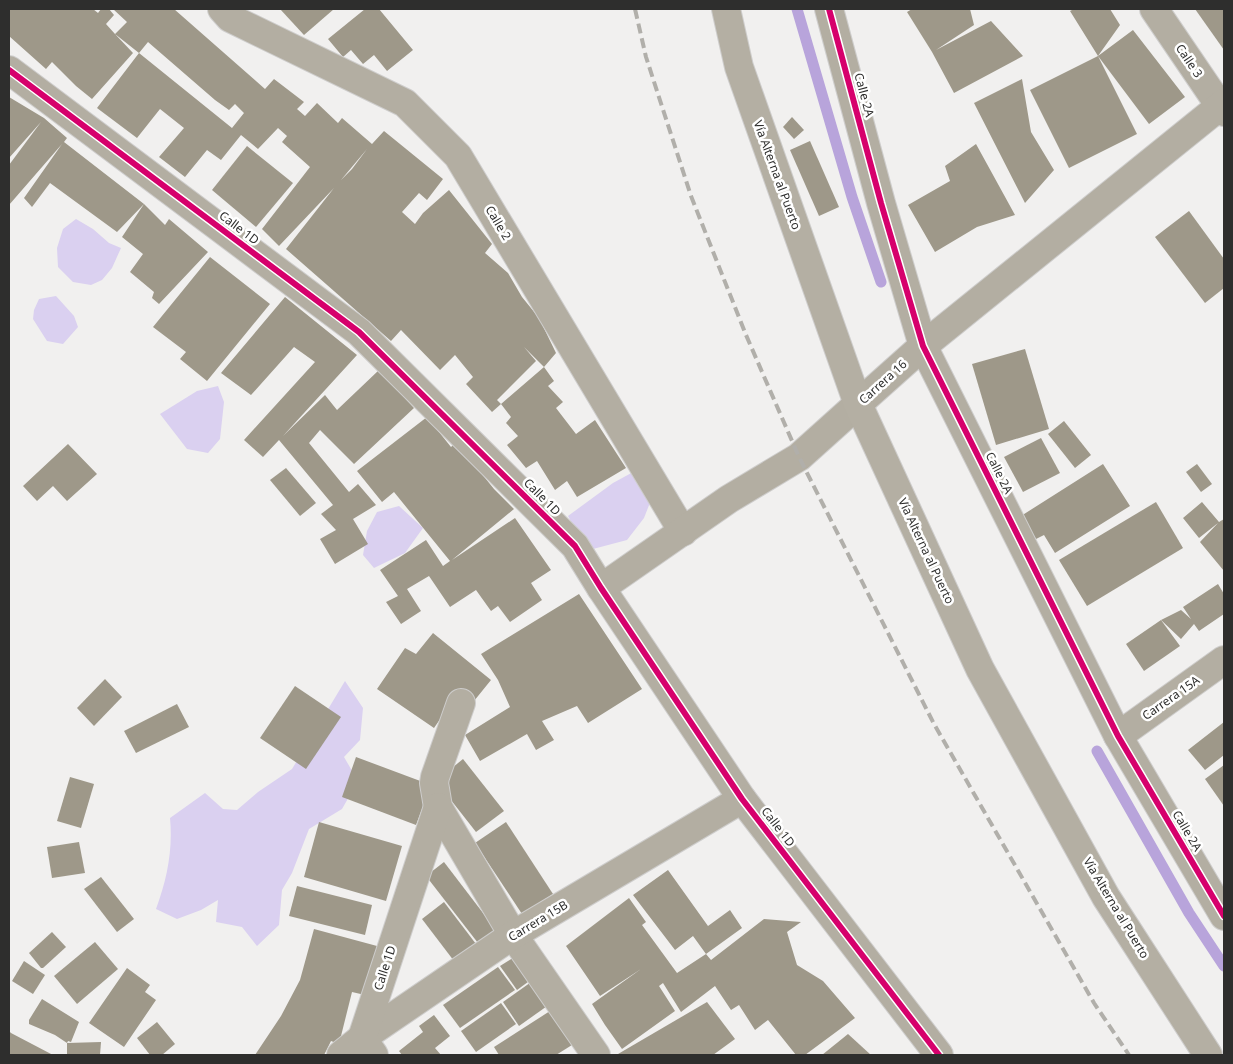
<svg xmlns="http://www.w3.org/2000/svg" width="1233" height="1064" viewBox="0 0 1233 1064" font-family="'Noto Sans',sans-serif">
	<style>
		.green { fill: #dad0f0 }
		.lines { fill: none; stroke-linecap: round; stroke-linejoin: round }
		.stream { stroke: #b8a4db; stroke-width: 11 }
		.building { fill: #9e9889; fill-rule: evenodd }
		.minor-casing { stroke: #cecdcc; stroke-width: 30 }
		.tertiary-casing { stroke: #cecdcc; stroke-width: 30 }
		.primary-casing { stroke: #cecdcc; stroke-width: 30 }
		.minor { stroke: #b3aea2; stroke-width: 28 }
		.tertiary { stroke: #b3aea2; stroke-width: 28 }
		.primary { stroke: #b4afa3; stroke-width: 28 }
		.rail { stroke: #b1afaa; stroke-width: 4; stroke-dasharray: 10 5; stroke-linecap: butt }
		.cycleway-casing { stroke: #fff; stroke-width: 9 }
		.cycleway { stroke: #d6006c; stroke-width: 6 }
		.labels { text-anchor: middle; stroke-width: 5; stroke-linejoin: round; paint-order: stroke }
		.street-label { font-size: 12px; fill: #2e2e2d; stroke: #fff }
	</style>
	<rect width="100%" height="100%" fill="#f1f0ef"/>
	<g class="green">
		<path d="M76,219L93,229L109,243L121,248L112,268L102,280L91,285L73,282L58,267L57,248L63,229Z"/>
		<path d="M56,296L74,316L78,327L63,344L47,341L33,319L34,310L39,299Z"/>
		<path d="M218,386L224,402L220,439L208,453L187,449L160,414L197,391Z"/>
		<path d="M635,471L653,495L644,518L627,540L593,549L576,531L568,516L613,483Z"/>
		<path d="M399,506L423,528L405,553L374,568L363,555L367,531L377,512Z"/>
		<path d="M345,681L363,708L360,740L344,757L358,781L342,809L309,829L292,873L282,890L279,925L257,946L242,927L216,922L218,900L201,910L177,919L156,909C167,879 173,850 170,818L205,793L223,809L237,810L258,792L292,769Z"/>
	</g>
	<g class="lines">
		<g class="stream">
			<path d="M797,9L852,197L881,282"/>
			<path d="M1097,751L1189,913L1224,966"/>
		</g>
	</g>
	<g class="building">
		<path d="M9,9H93L98,13L101,9H109L114,15L106,24L115,34L127,22L113,9H174L265,89L274,79L304,102L297,109L305,116L317,103L338,123L342,118L372,144L384,131L443,179L427,200L419,193L402,212L415,224L423,213L449,190L492,244L485,253L508,273L522,297L539,318L556,353L544,367L554,381L548,386L563,402L556,408L576,434L595,420L626,468L577,497L567,481L555,490L537,461L526,468L507,445L518,436L506,423L511,417L501,404L544,367L524,347L536,361L497,400L501,404L492,412L466,384L473,377L455,355L440,370L401,330L391,341L286,249L334,188L279,246L262,229L310,167L282,142L287,136L278,128L258,149L241,135L221,160L207,150L185,177L159,157L184,128L160,109L137,138L97,108L139,53L232,128L244,113L235,104L229,110L215,100L148,42L139,53L115,34L133,53L92,99L76,86L52,62L46,69L9,36ZM367,149L352,169L341,180Z"/>
		<path d="M280,9H334L304,35Z"/>
		<path d="M365,9H379L413,50L387,71L374,55L363,64L351,50L343,57L328,39Z"/>
		<path d="M912,9H970L974,25L936,50L991,21L1023,56L954,93L932,52L907,12Z"/>
		<path d="M1074,9H1110L1120,25L1098,56L1133,30L1185,97L1149,124L1098,56L1137,134L1069,168L1030,90L1098,56L1070,11Z"/>
		<path d="M1195,9H1224V50Z"/>
		<path d="M1022,79L1031,132L1054,170L1025,203L974,103Z"/>
		<path d="M9,97L44,118L67,138L64,142L144,204L165,225L169,219L208,252L159,304L152,298L154,292L130,272L143,254L122,237L144,204L117,232L50,183L32,207L24,198L62,144L9,205V165L41,122L9,158Z"/>
		<path d="M792,117L804,130L794,139L783,127Z"/>
		<path d="M810,141L839,207L819,216L790,150Z"/>
		<path d="M976,144L1015,215L977,227L935,252L908,205L950,181L945,166Z"/>
		<path d="M247,146L293,183L256,227L212,190Z"/>
		<path d="M1189,211L1224,259V288L1205,303L1155,237Z"/>
		<path d="M210,257L270,304L207,381L180,359L186,352L153,327Z"/>
		<path d="M285,297L357,355L283,436L325,395L337,410L379,370L414,408L354,464L320,430L309,443L349,492L358,484L376,505L353,519L368,544L335,564L320,539L336,530L321,514L333,505L279,440L263,457L244,440L315,362L294,347L251,395L221,373Z"/>
		<path d="M1025,349L1049,429L996,445L972,364Z"/>
		<path d="M427,417L451,447L456,442L494,489L514,509L452,560L515,518L551,570L531,583L542,600L510,622L498,606L491,611L476,590L450,607L429,576L407,589L421,611L401,624L386,602L398,596L380,570L426,540L443,566L450,561L394,492L382,502L357,471Z"/>
		<path d="M1064,421L1091,455L1075,468L1048,434Z"/>
		<path d="M1041,438L1060,473L1023,492L1004,457Z"/>
		<path d="M68,444L97,474L67,501L53,486L37,501L23,486Z"/>
		<path d="M1103,464L1130,506L1055,553L1044,535L1036,539L1021,516Z"/>
		<path d="M1197,464L1212,484L1201,492L1186,472Z"/>
		<path d="M286,468L316,503L300,516L270,480Z"/>
		<path d="M1156,502L1183,548L1087,606L1059,560Z"/>
		<path d="M1202,502L1219,522L1224,519V571L1200,542L1218,523L1199,538L1183,518Z"/>
		<path d="M1218,584L1224,594V614L1199,631L1194,624L1181,639L1161,620L1181,610L1191,619L1183,607Z"/>
		<path d="M579,594L642,689L588,723L577,706L542,721L554,740L536,750L527,734L480,761L465,735L510,707L498,680L481,654Z"/>
		<path d="M1161,620L1180,646L1144,671L1126,644Z"/>
		<path d="M433,633L491,680L474,701L460,690L434,728L377,689L405,648L416,654Z"/>
		<path d="M105,679L122,697L94,726L77,708Z"/>
		<path d="M295,686L341,717L306,769L260,738Z"/>
		<path d="M177,704L189,727L136,753L124,731Z"/>
		<path d="M1224,722V755L1205,770L1188,750Z"/>
		<path d="M356,757L431,785L416,825L342,797Z"/>
		<path d="M463,759L504,811L476,832L436,781Z"/>
		<path d="M1224,765V806L1205,779Z"/>
		<path d="M70,777L94,784L81,828L57,821Z"/>
		<path d="M319,822L402,846L386,901L304,877Z"/>
		<path d="M506,822L553,894L522,914L475,843Z"/>
		<path d="M79,842L85,873L52,878L47,847Z"/>
		<path d="M444,862L496,930L478,943L426,876Z"/>
		<path d="M668,870L708,926L730,910L742,928L706,954L693,936L675,950L633,895Z"/>
		<path d="M101,877L134,919L117,932L84,889Z"/>
		<path d="M297,886L372,905L365,935L289,916Z"/>
		<path d="M629,898L646,922L642,925L677,973L706,954L711,960L764,919L801,922L787,932L797,965L823,981L855,1018L805,1055H796L768,1020L755,1030L739,1005L731,1010L715,986L681,1012L663,983L659,986L675,1011L622,1049L605,1025L592,1004L641,969L600,996L566,946Z"/>
		<path d="M444,902L476,944L454,961L422,919Z"/>
		<path d="M314,929L377,946L365,995L352,992L339,1044L331,1041L324,1055H255L281,1016L300,980Z"/>
		<path d="M52,932L66,947L43,968H41L29,953Z"/>
		<path d="M95,942L118,969L77,1004L54,976Z"/>
		<path d="M516,956L532,979L517,990L500,966Z"/>
		<path d="M24,961L45,975L33,994L12,981Z"/>
		<path d="M498,967L515,990L460,1028L443,1005Z"/>
		<path d="M127,968L150,985L145,992L156,1000L124,1047L89,1023Z"/>
		<path d="M534,980L550,1004L519,1026L503,1002Z"/>
		<path d="M42,999L79,1022L71,1042L68,1041L67,1043L55,1035L29,1024V1020Z"/>
		<path d="M707,1002L735,1039L713,1055H619L618,1054Z"/>
		<path d="M501,1003L516,1024L476,1052L461,1031Z"/>
		<path d="M550,1011L572,1045L556,1055H499L494,1047Z"/>
		<path d="M434,1015L450,1036L435,1048L441,1055H402L399,1051L423,1032L419,1026Z"/>
		<path d="M157,1022L175,1044L162,1055H150L137,1038Z"/>
		<path d="M9,1031L11,1033L53,1055H9Z"/>
		<path d="M848,1034L871,1055H822Z"/>
		<path d="M101,1042L100,1055H67V1043Z"/>
	</g>
	<g class="lines">
		<defs>
			<g id="minor">
				<path d="M222,9L230,18L405,103L458,156L683,532"/>
				<path d="M829,9L881,203L923,346L1118,736L1224,916"/>
				<path d="M1154,9L1224,112"/>
				<path d="M9,70L359,332L575,546L601,588L742,799L939,1055"/>
				<path d="M601,588L729,499L799,457L858,404"/>
				<path d="M461,703L435,777L434,783L438,807L513,935L596,1055"/>
				<path d="M1118,736L1224,660"/>
				<path d="M341,1055L362,1038L513,935L742,799"/>
				<path d="M374,1055L362,1038L438,807"/>
			</g>
			<path id="tertiary" d="M858,404L923,346L1224,103"/>
			<path id="primary" d="M726,9L739,67L858,404L980,669L1106,897L1208,1055"/>
		</defs>
		<use href="#minor" class="minor-casing"/>
		<use href="#tertiary" class="tertiary-casing"/>
		<use href="#primary" class="primary-casing"/>
		<use href="#minor" class="minor"/>
		<use href="#tertiary" class="tertiary"/>
		<use href="#primary" class="primary"/>
		<path class="rail" d="M635,9L646,57L691,196L746,335L799,457L934,724L1094,1003L1129,1055"/>
		<defs>
			<g id="cycleway">
				<path d="M829,9L881,203L923,346L1118,736L1224,916"/>
				<path d="M9,70L359,332L575,546L601,588L742,799L939,1055"/>
			</g>
		</defs>
		<use href="#cycleway" class="cycleway-casing"/>
		<use href="#cycleway" class="cycleway"/>
	</g>
	<g class="labels">
		<g class="street-label">
			<text transform="translate(1189 61) rotate(56)" y="4">Calle 3</text>
			<text transform="translate(864 95) rotate(75)" y="4">Calle 2A</text>
			<text transform="translate(777 175) rotate(70)" y="4">Vía Alterna al Puerto</text>
			<text transform="translate(498 223) rotate(59)" y="4">Calle 2</text>
			<text transform="translate(239 228) rotate(37)" y="4">Calle 1D</text>
			<text transform="translate(883 382) rotate(-42)" y="4">Carrera 16</text>
			<text transform="translate(999 473) rotate(63)" y="4">Calle 2A</text>
			<text transform="translate(542 497) rotate(45)" y="4">Calle 1D</text>
			<text transform="translate(926 551) rotate(65)" y="4">Vía Alterna al Puerto</text>
			<text transform="translate(1171 698) rotate(-35)" y="4">Carrera 15A</text>
			<text transform="translate(778 827) rotate(52)" y="4">Calle 1D</text>
			<text transform="translate(1187 831) rotate(59)" y="4">Calle 2A</text>
			<text transform="translate(1116 908) rotate(59)" y="4">Vía Alterna al Puerto</text>
			<text transform="translate(538 921) rotate(-31)" y="4">Carrera 15B</text>
			<text transform="translate(385 968) rotate(-72)" y="4">Calle 1D</text>
		</g>
	</g>
	<rect width="1233" height="1064" fill="none" stroke="#2e2e2d" stroke-width="20"/>
</svg>
